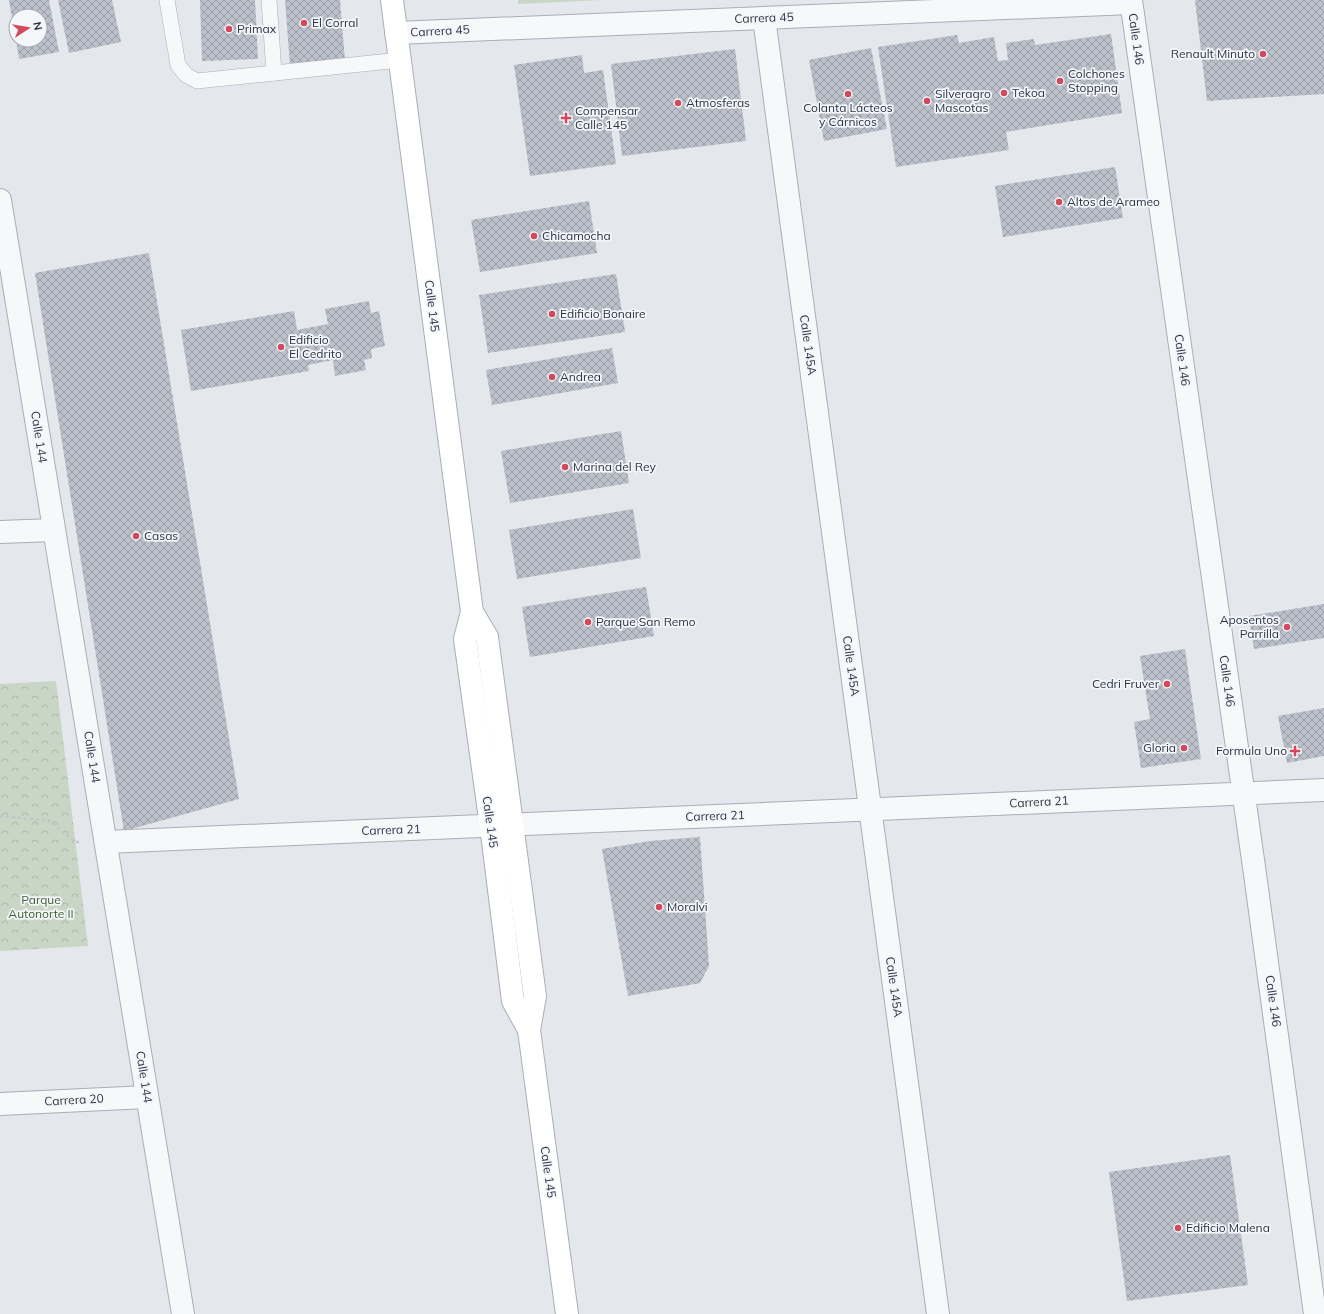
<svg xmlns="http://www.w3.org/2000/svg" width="1324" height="1314" viewBox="0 0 1324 1314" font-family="Mulish,sans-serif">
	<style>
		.grass { fill: url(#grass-tufts) }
		.forest { fill: url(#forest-crowns) }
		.building { fill: url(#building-cross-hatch) }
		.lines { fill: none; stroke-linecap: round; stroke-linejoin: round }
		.lane-casing { stroke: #a9aeb7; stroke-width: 16 }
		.street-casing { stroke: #a9aeb7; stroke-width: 24 }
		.secondary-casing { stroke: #a9aeb7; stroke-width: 24 }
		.path { stroke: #c2c5cb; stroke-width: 2.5; stroke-dasharray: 3 3; stroke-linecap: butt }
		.lane { stroke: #f7f8fa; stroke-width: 15 }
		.street { stroke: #f7f8fa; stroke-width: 22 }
		.secondary { stroke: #fff; stroke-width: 22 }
		.poi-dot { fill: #d1495b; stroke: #f4f6f9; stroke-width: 1.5 }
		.labels { text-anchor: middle; stroke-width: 3.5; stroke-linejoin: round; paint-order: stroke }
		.street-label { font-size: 12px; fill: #2b3445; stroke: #f4f6f9 }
		.poi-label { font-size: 12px; fill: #2b3445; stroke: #f4f6f9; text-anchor: start }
		.park-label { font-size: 12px; fill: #3f6138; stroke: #f4f6f9 }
	</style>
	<defs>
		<pattern id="grass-tufts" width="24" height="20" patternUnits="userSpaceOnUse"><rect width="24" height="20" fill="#c9d6c5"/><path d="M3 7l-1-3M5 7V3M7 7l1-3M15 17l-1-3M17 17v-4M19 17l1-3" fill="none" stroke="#adb8ab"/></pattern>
		<pattern id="forest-crowns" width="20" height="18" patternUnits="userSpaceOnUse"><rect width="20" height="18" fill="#c9d6c5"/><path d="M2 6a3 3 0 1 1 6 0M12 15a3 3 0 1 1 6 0" fill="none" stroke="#adb8ab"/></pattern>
		<pattern id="building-cross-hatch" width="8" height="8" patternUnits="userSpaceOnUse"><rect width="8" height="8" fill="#bbc0ca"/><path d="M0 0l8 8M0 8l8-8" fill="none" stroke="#989da6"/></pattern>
	</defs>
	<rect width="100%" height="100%" fill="#e4e7ec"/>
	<path class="grass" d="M518,0H601L518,4Z"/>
	<path class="forest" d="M56,681L88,946L0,951V684Z"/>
	<g class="building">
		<path d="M9,0H49L59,52L19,59L16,40H40V16H16L15,36Z"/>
		<path d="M58,0H112L121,42L69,53Z"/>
		<path d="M200,0H255L258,59L202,61Z"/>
		<path d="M285,0H340L345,61L290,66Z"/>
		<path d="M1195,0H1324V94L1207,101Z"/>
		<path d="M1111,34L1122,113L1006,132L1009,150L896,167L878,47L957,35L959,43L994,37L998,61L1008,60L1006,43L1034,39L1035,45Z"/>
		<path d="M871,48L887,129L824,141L809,60Z"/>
		<path d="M735,49L746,141L622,156L611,64Z"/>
		<path d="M582,55L584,73L603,70L616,164L530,176L514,65Z"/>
		<path d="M1115,167L1123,218L1003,237L995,186Z"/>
		<path d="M589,201L597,253L480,272L471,220Z"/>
		<path d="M149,253L239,799L124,831L35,273Z"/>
		<path d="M616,274L625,332L488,353L479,295Z"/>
		<path d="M369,301L371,313L379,311L385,346L371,349L372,358L364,360L366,370L335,376L333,360L308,365L309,371L191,391L181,330L294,311L297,330L328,324L325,309Z"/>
		<path d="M612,348L618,383L492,405L486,370Z"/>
		<path d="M621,431L629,483L510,503L501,451Z"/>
		<path d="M633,509L641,558L517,579L509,530Z"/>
		<path d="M646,587L654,636L530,657L522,607Z"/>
		<path d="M1324,604V638L1254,649L1249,616Z"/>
		<path d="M1185,649L1201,759L1141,768L1134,722L1150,719L1140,656Z"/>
		<path d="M1324,708V756L1287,763L1278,716Z"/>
		<path d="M700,837L709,966L700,983L628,996L602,849L650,841Z"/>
		<path d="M1230,1155L1248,1285L1127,1301L1109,1172Z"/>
	</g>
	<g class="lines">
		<defs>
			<g id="lane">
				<path d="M167,0L178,65L186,75L197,81L400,60"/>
				<path d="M269,0L274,73"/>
			</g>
			<g id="street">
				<path d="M1131,0L1254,867L1315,1314"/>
				<path d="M764,18L938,1314"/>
				<path d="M396,33L1131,3"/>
				<path d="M0,200L183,1314"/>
				<path d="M0,532L54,530"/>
				<path d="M106,842L1324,790"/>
				<path d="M0,1104L147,1097"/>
			</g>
			<g id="secondary">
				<path d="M392,0L472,612L465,639L491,826L513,1001L529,1030"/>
				<path d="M472,612L487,637L535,996L529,1030L567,1314"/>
			</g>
		</defs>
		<use href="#lane" class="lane-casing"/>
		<use href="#street" class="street-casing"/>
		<use href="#secondary" class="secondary-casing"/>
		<path class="path" d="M0,816L50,821L75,842H82"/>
		<use href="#lane" class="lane"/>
		<use href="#street" class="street"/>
		<use href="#secondary" class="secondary"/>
	</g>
	<g class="poi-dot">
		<circle cx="304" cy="23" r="4"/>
		<circle cx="229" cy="29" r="4"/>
		<circle cx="1263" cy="54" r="4"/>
		<circle cx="1060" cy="81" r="4"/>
		<circle cx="1004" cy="93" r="4"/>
		<circle cx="848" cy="94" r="4"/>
		<circle cx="927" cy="101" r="4"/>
		<circle cx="678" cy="103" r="4"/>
		<path d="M564 112h4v4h4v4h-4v4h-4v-4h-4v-4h4z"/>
		<circle cx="1059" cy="202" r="4"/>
		<circle cx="534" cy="236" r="4"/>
		<circle cx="552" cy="314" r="4"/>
		<circle cx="281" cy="347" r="4"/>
		<circle cx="552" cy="377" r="4"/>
		<circle cx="565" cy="467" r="4"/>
		<circle cx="136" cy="536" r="4"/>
		<circle cx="588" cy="622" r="4"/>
		<circle cx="1287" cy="627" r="4"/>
		<circle cx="1167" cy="684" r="4"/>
		<circle cx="1184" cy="748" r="4"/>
		<path d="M1293 745h4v4h4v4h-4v4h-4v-4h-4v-4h4z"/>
		<circle cx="659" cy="907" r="4"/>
		<circle cx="1178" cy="1228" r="4"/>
	</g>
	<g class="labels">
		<g class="street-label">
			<text transform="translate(764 18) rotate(-2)" y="4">Carrera 45</text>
			<text transform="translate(440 31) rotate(-3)" y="4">Carrera 45</text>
			<text transform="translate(1136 39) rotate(82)" y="4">Calle 146</text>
			<text transform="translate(432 306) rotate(83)" y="4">Calle 145</text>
			<text transform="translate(808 345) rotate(82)" y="4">Calle 145A</text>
			<text transform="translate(1182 360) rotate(82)" y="4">Calle 146</text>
			<text transform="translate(39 437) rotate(81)" y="4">Calle 144</text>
			<text transform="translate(851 666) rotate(82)" y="4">Calle 145A</text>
			<text transform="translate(1227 681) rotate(82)" y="4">Calle 146</text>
			<text transform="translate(92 757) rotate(81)" y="4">Calle 144</text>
			<text transform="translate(1039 802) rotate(-3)" y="4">Carrera 21</text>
			<text transform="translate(715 816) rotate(-2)" y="4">Carrera 21</text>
			<text transform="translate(490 822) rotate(82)" y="4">Calle 145</text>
			<text transform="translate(391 830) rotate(-2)" y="4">Carrera 21</text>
			<text transform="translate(894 987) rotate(82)" y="4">Calle 145A</text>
			<text transform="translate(1273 1001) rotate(82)" y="4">Calle 146</text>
			<text transform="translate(144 1077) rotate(81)" y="4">Calle 144</text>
			<text transform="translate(74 1100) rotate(-3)" y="4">Carrera 20</text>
			<text transform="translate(548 1172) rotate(82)" y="4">Calle 145</text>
		</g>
		<g class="poi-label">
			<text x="312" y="27">El Corral</text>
			<text x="237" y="33">Primax</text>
			<text x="1255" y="58" text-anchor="end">Renault Minuto</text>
			<text x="1068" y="78">Colchones<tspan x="1068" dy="14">Stopping</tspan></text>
			<text x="1012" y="97">Tekoa</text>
			<text x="935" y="98">Silveragro<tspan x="935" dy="14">Mascotas</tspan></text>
			<text x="686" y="107">Atmosferas</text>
			<text x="848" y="112" text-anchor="middle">Colanta Lácteos<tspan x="848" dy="14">y Cárnicos</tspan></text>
			<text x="575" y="115">Compensar<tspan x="575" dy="14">Calle 145</tspan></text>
			<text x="1067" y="206">Altos de Arameo</text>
			<text x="542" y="240">Chicamocha</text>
			<text x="560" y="318">Edificio Bonaire</text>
			<text x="289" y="344">Edificio<tspan x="289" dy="14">El Cedrito</tspan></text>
			<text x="560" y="381">Andrea</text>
			<text x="573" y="471">Marina del Rey</text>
			<text x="144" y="540">Casas</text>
			<text x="1279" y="624" text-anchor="end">Aposentos<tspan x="1279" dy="14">Parrilla</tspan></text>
			<text x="596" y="626">Parque San Remo</text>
			<text x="1159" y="688" text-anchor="end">Cedri Fruver</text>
			<text x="1176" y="752" text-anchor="end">Gloria</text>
			<text x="1287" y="755" text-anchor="end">Formula Uno</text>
			<text x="667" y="911">Moralvi</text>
			<text x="1186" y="1232">Edificio Malena</text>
		</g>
		<g class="park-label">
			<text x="41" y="904">Parque<tspan x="41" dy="14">Autonorte II</tspan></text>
		</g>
	</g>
	<g transform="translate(28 28) rotate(78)"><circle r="19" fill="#f4f6f9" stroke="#a4a8b1"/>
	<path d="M0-3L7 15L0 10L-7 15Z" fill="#d1495b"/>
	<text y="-6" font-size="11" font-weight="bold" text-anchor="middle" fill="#2b3445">N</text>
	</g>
</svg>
